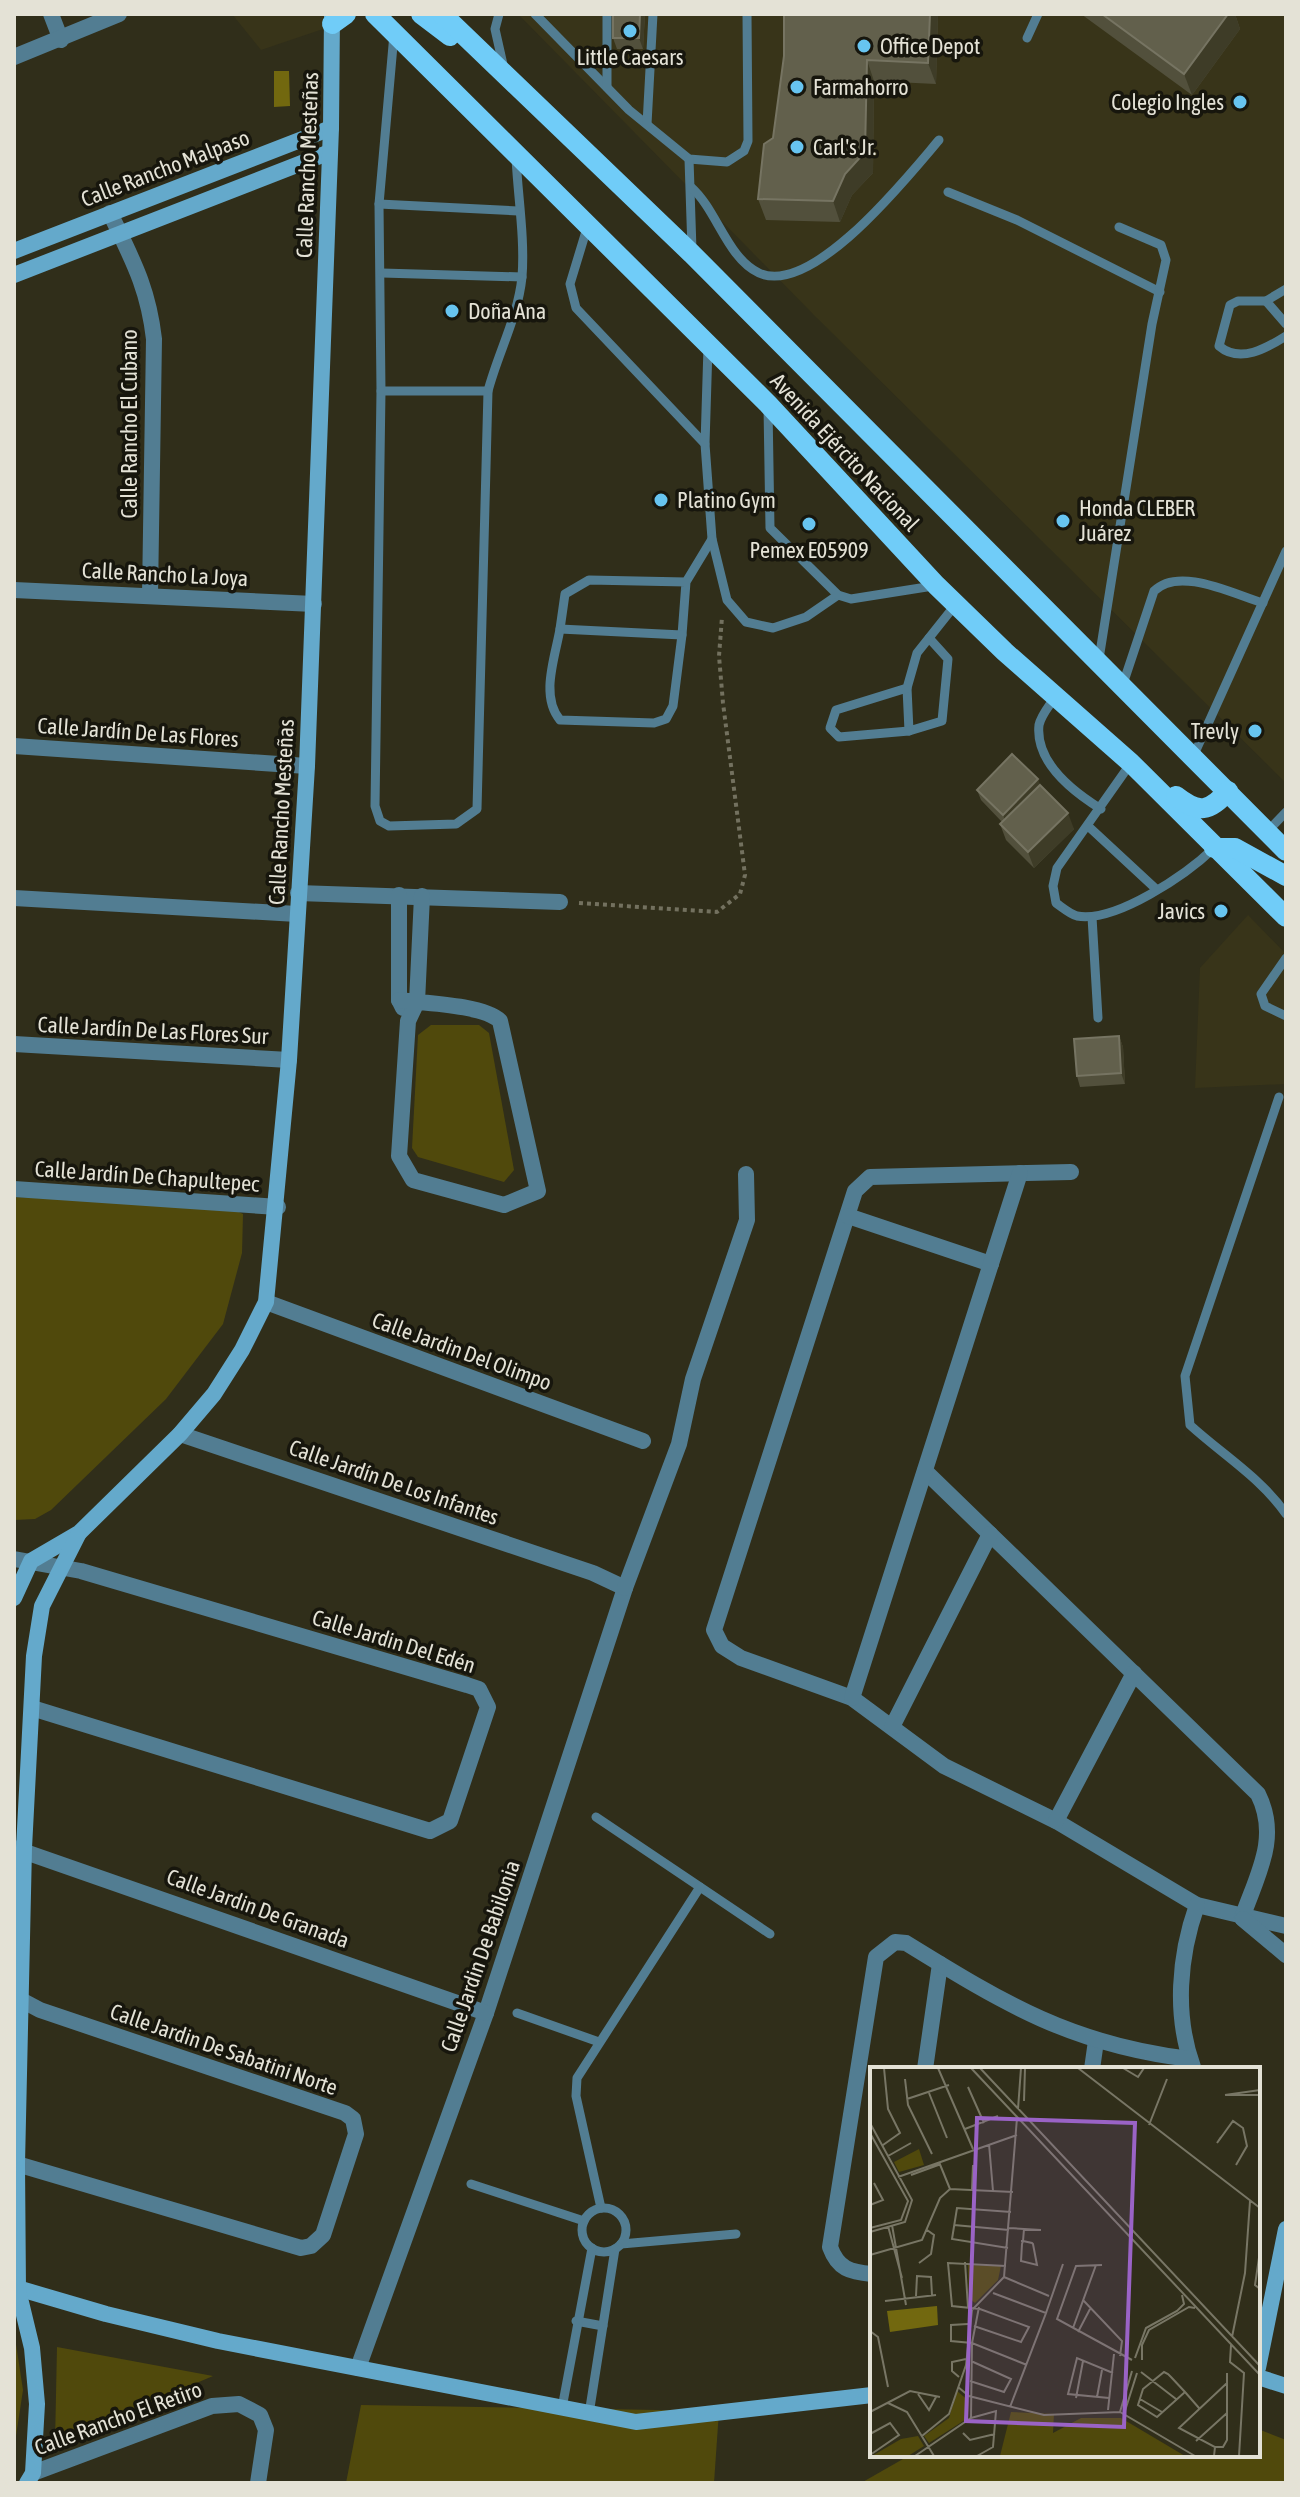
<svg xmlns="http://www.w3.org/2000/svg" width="1300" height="2497" viewBox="0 0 1300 2497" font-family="'Asap Condensed',sans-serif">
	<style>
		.built { fill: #383419 }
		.green { fill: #50490c }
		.water { fill: #72680f }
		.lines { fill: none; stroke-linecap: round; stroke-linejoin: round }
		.path { stroke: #73715f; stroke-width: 4; stroke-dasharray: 4 4; stroke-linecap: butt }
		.lane { stroke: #527d92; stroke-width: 9 }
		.street { stroke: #527d92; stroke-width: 16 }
		.secondary { stroke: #64a9cb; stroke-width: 16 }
		.primary { stroke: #70ccf8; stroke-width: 20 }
		.wall { fill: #52503c }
		.shaded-wall { fill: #3e3c27 }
		.building { fill: #62604c; stroke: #767462; stroke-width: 2 }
		.poi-dot { fill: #67c4f0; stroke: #17160d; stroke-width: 3 }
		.labels { text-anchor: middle; stroke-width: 7; stroke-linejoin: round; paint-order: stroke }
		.poi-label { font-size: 22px; fill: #e4e2d6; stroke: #17160d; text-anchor: start }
		.street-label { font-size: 22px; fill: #e4e2d6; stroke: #17160d }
		.inset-road { fill: none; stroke: #787665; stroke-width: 2 }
		.view { fill: #9a63c6; fill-opacity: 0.15; stroke: #9a63c6; stroke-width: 4 }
		.inset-edge { fill: none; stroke: #e4e2d6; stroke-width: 4 }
	</style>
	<rect width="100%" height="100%" fill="#302e1a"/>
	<g class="built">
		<path d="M232,14H324L323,29L261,50Z"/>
		<path d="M518,14H1286V783L814,315Z"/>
		<path d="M1248,915L1286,954V1084L1195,1088L1200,968Z"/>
	</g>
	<g class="green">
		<path d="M431,1025H479L489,1033L514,1170L504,1182L418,1157L412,1148L418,1035Z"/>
		<path d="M14,1197L228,1207L243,1214L242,1253L223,1324L166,1399L51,1510L35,1519L14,1520Z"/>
		<path d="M14,2331L23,2390L14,2449Z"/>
		<path d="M57,2347L213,2376L55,2443Z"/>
		<path d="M361,2405L719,2411L714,2483H346Z"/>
		<path d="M1258,2429L1286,2440V2483H861L910,2455H1258Z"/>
	</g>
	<path class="water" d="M274,71H289L290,106L274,107Z"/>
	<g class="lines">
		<path class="path" d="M579,903L717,912L740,894L745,875L723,703L719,656L722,617"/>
		<g class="lane">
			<path d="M499,14L495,29L504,69"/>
			<path d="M535,14L629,110L689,159L727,162L744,151L748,141L747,14"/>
			<path d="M607,14V87"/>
			<path d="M394,34L379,204L381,391L375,806L380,821L389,826L456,824L477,809L488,391C498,353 518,317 522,277C525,239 518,197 516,158"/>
			<path d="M1027,38L1038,14"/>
			<path d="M647,124L653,14"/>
			<path d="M689,159L692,250"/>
			<path d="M691,187C717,210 727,258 759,273C813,297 908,176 939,140"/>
			<path d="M948,192L1017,220L1160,292"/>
			<path d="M379,204L518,211"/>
			<path d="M587,228L570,284L576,308L705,444"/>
			<path d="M382,273L522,277"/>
			<path d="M1286,289L1266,301L1286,324"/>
			<path d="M1266,301H1238L1230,305L1219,346C1240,364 1267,348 1286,336"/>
			<path d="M708,347L705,444L712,539L727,600L746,622L773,628L806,617L838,595"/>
			<path d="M381,391H488"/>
			<path d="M768,407L770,528L838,595L851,599L933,586"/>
			<path d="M686,582L589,580L565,594L560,629L682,635L686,582L712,539"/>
			<path d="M560,629C555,658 540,696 560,720L654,723L666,719L673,706L682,635"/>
			<path d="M1099,659L1152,324L1166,260L1161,245L1119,227"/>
			<path d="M1123,684L1154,591C1179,566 1233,594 1263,603"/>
			<path d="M907,688L909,731L942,721L948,659L929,638"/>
			<path d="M1055,697C1050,705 1041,715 1039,725C1035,762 1072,791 1101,809"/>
			<path d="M909,731L839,737L830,728L836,710L907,688L917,653L956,604"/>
			<path d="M1193,757L1286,551"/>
			<path d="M1131,763L1057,868L1053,886L1056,903C1063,908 1070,914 1077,916C1116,923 1187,874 1214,848"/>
			<path d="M1088,826L1156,889"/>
			<path d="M1267,832L1286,812"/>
			<path d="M1092,917L1098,1018"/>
			<path d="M1286,958L1261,994L1265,1006L1286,1016"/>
			<path d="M1279,1097L1185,1376L1190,1425C1223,1455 1261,1478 1286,1514"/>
			<path d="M596,1817L770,1934"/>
			<path d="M517,2013L599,2042"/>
			<path d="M471,2184L584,2221"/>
			<path d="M601,2208L576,2096L577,2078L700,1887"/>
			<circle cx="604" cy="2230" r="22"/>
			<path d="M621,2244L736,2234"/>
			<path d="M576,2321L603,2326"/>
			<path d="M562,2408L592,2248"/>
			<path d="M589,2414L615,2249"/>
		</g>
		<g class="street">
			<path d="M51,14L61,40"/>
			<path d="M14,57L119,14"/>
			<path d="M110,213C132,259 148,287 154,339L150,595"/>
			<path d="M14,590L314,604"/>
			<path d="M14,746L307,766"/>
			<path d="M298,893L560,902"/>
			<path d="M399,895V1000L403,1008"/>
			<path d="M14,898L297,914"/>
			<path d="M399,1000C423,1003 484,1005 500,1021L538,1191L504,1205L413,1180L399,1156L408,1021L417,1002L422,896"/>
			<path d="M14,1044L289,1060"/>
			<path d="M1071,1172L870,1177L855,1191L714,1630L722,1646L741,1658L852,1698L944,1766L1056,1821L1197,1905L1286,1926"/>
			<path d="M14,1189L278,1207"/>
			<path d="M848,1216L991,1264"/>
			<path d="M266,1302L643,1441"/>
			<path d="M180,1434L593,1573L625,1588L486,2013L358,2368"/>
			<path d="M925,1471L1258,1794C1280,1838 1257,1875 1242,1918"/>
			<path d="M14,1559L81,1571L467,1685L479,1689L488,1707L450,1821L430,1831L32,1708"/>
			<path d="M625,1588L679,1444L693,1379L747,1220L746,1174"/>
			<path d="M852,1698L1020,1173"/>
			<path d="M892,1727L990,1534"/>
			<path d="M1056,1821L1134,1673"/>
			<path d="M14,1848L486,2013"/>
			<path d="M1243,1919L1286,1955"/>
			<path d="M1193,2067C1174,2015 1179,1956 1197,1905"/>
			<path d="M925,2069L940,1964"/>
			<path d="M1092,2069L1096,2041"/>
			<path d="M17,2164L301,2248L311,2246L323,2235L356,2134L353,2119L345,2113L40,2010L23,2001"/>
			<path d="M872,2274C850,2272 838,2269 830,2247L876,1957L895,1942L906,1943C1005,2004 1072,2045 1190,2059"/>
			<path d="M33,2473L212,2406L239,2404L260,2415L266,2430L258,2483"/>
		</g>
		<g class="secondary">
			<path d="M14,251L331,128"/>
			<path d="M14,275L330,152"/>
			<path d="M14,1598L31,1561L79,1533L180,1434L214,1394L242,1350L266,1302L289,1060L307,766L331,128L332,14"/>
			<path d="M14,2287L106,2314L218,2341L636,2422L872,2395"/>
			<path d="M1258,2368L1286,2229"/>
			<path d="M1258,2377L1286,2386"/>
			<path d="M27,2483L33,2473L37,2404L32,2348L18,2290L17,2164L24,1848L34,1656L42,1606L78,1535"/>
		</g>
		<g class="primary">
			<path d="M375,14L768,404L936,585L1005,652L1131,763L1286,917"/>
			<path d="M421,14L450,36"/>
			<path d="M442,14L692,254L1286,851"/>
			<path d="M332,24L346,14"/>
			<path d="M1176,796C1199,814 1209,812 1228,791"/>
			<path d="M1214,848H1235L1286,876"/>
		</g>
	</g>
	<g class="wall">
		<path d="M613,14H645L643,49H617L613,38Z"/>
		<path d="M938,14L936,84L874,81L873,173L852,195L840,222L766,220L758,199L773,138L784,56Z"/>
		<path d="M1081,14H1235L1240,29L1192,95Z"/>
		<path d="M1040,785L1074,829L1034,868L1006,840L1000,824L1002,822L981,800L977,790Z"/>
		<path d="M1119,1036L1123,1047L1125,1084L1080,1087L1077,1076Z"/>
	</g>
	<g class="shaded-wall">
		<path d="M640,14H645L643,49L639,38Z"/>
		<path d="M930,14H938L936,84L928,63Z"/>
		<path d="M1228,14H1235L1240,29L1192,95L1184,74Z"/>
		<path d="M867,60L874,81L873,173L852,195L840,222L833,201Z"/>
		<path d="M1038,779L1042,790L1007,826L1003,815Z"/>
		<path d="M1068,813L1074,829L1034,868L1028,852Z"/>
		<path d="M1119,1036L1123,1047L1125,1084L1121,1073Z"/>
	</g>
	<g class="building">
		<path d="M613,14H640L639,38H613Z"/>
		<path d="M784,14H930L928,63L867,60L865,152L845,174L833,201L758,199L764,144L773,138L784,56Z"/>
		<path d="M1102,14H1228L1184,74Z"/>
		<path d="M1012,754L1038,779L1003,815L977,790Z"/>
		<path d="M1040,785L1068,813L1028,852L1000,824Z"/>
		<path d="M1119,1036L1121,1073L1077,1076L1074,1039Z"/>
	</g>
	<g class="poi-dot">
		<circle cx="630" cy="31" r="8"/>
		<circle cx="864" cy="46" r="8"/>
		<circle cx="797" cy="87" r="8"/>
		<circle cx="1240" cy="102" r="8"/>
		<circle cx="797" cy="147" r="8"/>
		<circle cx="452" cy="311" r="8"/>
		<circle cx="661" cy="500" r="8"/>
		<circle cx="1063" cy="521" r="8"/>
		<circle cx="809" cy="524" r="8"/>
		<circle cx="1255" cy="731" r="8"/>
		<circle cx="1221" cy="911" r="8"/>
	</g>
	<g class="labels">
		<g class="poi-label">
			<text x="880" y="54">Office Depot</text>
			<text x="630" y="65" text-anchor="middle">Little Caesars</text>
			<text x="813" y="95">Farmahorro</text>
			<text x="1224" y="110" text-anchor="end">Colegio Ingles</text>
			<text x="813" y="155">Carl's Jr.</text>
			<text x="468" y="319">Doña Ana</text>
			<text x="677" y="508">Platino Gym</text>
			<text x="1079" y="516">Honda CLEBER<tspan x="1079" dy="25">Juárez</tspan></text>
			<text x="809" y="558" text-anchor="middle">Pemex E05909</text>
			<text x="1239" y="739" text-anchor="end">Trevly</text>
			<text x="1205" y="919" text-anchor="end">Javics</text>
		</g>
		<g class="street-label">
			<text transform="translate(307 165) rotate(-88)" y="8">Calle Rancho Mesteñas</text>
			<text transform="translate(165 168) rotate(-21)" y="8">Calle Rancho Malpaso</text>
			<text transform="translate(129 424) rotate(-90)" y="8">Calle Rancho El Cubano</text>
			<text transform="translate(845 452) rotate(47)" y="8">Avenida Ejército Nacional</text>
			<text transform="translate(165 574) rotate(3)" y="8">Calle Rancho La Joya</text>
			<text transform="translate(138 732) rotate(4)" y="8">Calle Jardín De Las Flores</text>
			<text transform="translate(281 812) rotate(-87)" y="8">Calle Rancho Mesteñas</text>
			<text transform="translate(153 1030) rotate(3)" y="8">Calle Jardín De Las Flores Sur</text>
			<text transform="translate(147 1176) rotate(4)" y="8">Calle Jardín De Chapultepec</text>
			<text transform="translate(462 1351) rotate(20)" y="8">Calle Jardin Del Olimpo</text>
			<text transform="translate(394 1482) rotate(19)" y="8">Calle Jardín De Los Infantes</text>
			<text transform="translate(394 1641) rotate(17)" y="8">Calle Jardin Del Edén</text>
			<text transform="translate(258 1908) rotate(20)" y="8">Calle Jardin De Granada</text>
			<text transform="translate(480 1956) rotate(-71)" y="8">Calle Jardin De Babilonia</text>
			<text transform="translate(224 2049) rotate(19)" y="8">Calle Jardin De Sabatini Norte</text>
			<text transform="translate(118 2418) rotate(-20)" y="8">Calle Rancho El Retiro</text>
		</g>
	</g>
	<g transform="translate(870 2067)">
		<rect width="390" height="390" fill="#302e1a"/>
		<path d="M49,82L54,98L29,105L24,95ZM98,198L131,199L128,213L105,236L99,231ZM87,324L99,334L98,351L59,376L54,369L79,351ZM141,345L184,347L183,366L211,351H251L315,389H130ZM48,369L54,379L38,389H2L31,372Z" fill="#50490c"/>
		<path d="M67,239L68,258L20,265L17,244Z" fill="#72680f"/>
		<path class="inset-road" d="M68,1L103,82M101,1L390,308M110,1L390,299M208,1L390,141M253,1L268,10L274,1M336,1H385M35,12L38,38L62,87M98,20L114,56M59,26L77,71M355,28L390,23M355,28H390M37,32L79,18M154,34L155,1M148,42L151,1M0,56L42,133L35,155L0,165M279,58L297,12M95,62L128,49M0,66L38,134L31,153L0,161M351,70L347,76L363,54L373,61L377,79L366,98M119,77L123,124M13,78L30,66L18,42L14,1M18,89L41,76M69,95L80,122M41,108L71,97M28,110L147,68M102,122L103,98M0,138L13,133L4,116M22,158L36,238M84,158L139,163M18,159L32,211M139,161L171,163M151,174H153L162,176L163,177L167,198L151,194L152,177L153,174L154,162M138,181L82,172L87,141L141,145M390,184L385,218L390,222M0,188L52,173L70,131L80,122L143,125M95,195L98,240M49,196L61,187L64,168L57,163M232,198L206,199L187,252L262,293M134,210L179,229M123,226L176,246L140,340M46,229L47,209L61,210L62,228M213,233L252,274L250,289M15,234L66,228M0,236L1,264M176,246L193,197M98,257L81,258V274L102,276L157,298M104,259L151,275L159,260L110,242L82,239L78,196L136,199M203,261L226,198M0,264L8,270L18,320M208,265L220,242M362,270L375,206L380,134M361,278L360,295L374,306L369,389M265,291L276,261L307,244L314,237L312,228M272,293V278L279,263L319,240L325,241M271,305L306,332M89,310L82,304V295L96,292M100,314L134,325L141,312L101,294M88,320L99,329L174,348L250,345L325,389M315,325L287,350L268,338L273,322L294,305L298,307L301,310L315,325L329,341M48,327L59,343L66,330M227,330L232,303M206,331L213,294M239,331L198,327L207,291L243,306M270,332L292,345M18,336L37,345L64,389M238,343L244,287M0,345L40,324L70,330M250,345L262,304M254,347L267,306M101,351L102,276L109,240M93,366L100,373L125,367M0,367L20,356L29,368L0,388M52,369L79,347L96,298L102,243L134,210L147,51M326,374L357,346M345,380H353L357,373V306M45,389L101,351L126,344L123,380L107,389M344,389L345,380L309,361L357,316"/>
		<path class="view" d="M107,51L265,56L254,360L96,354Z"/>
		<rect width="390" height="390" class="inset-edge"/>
	</g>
	<rect width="1300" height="2497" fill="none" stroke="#e4e2d6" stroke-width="32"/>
</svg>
